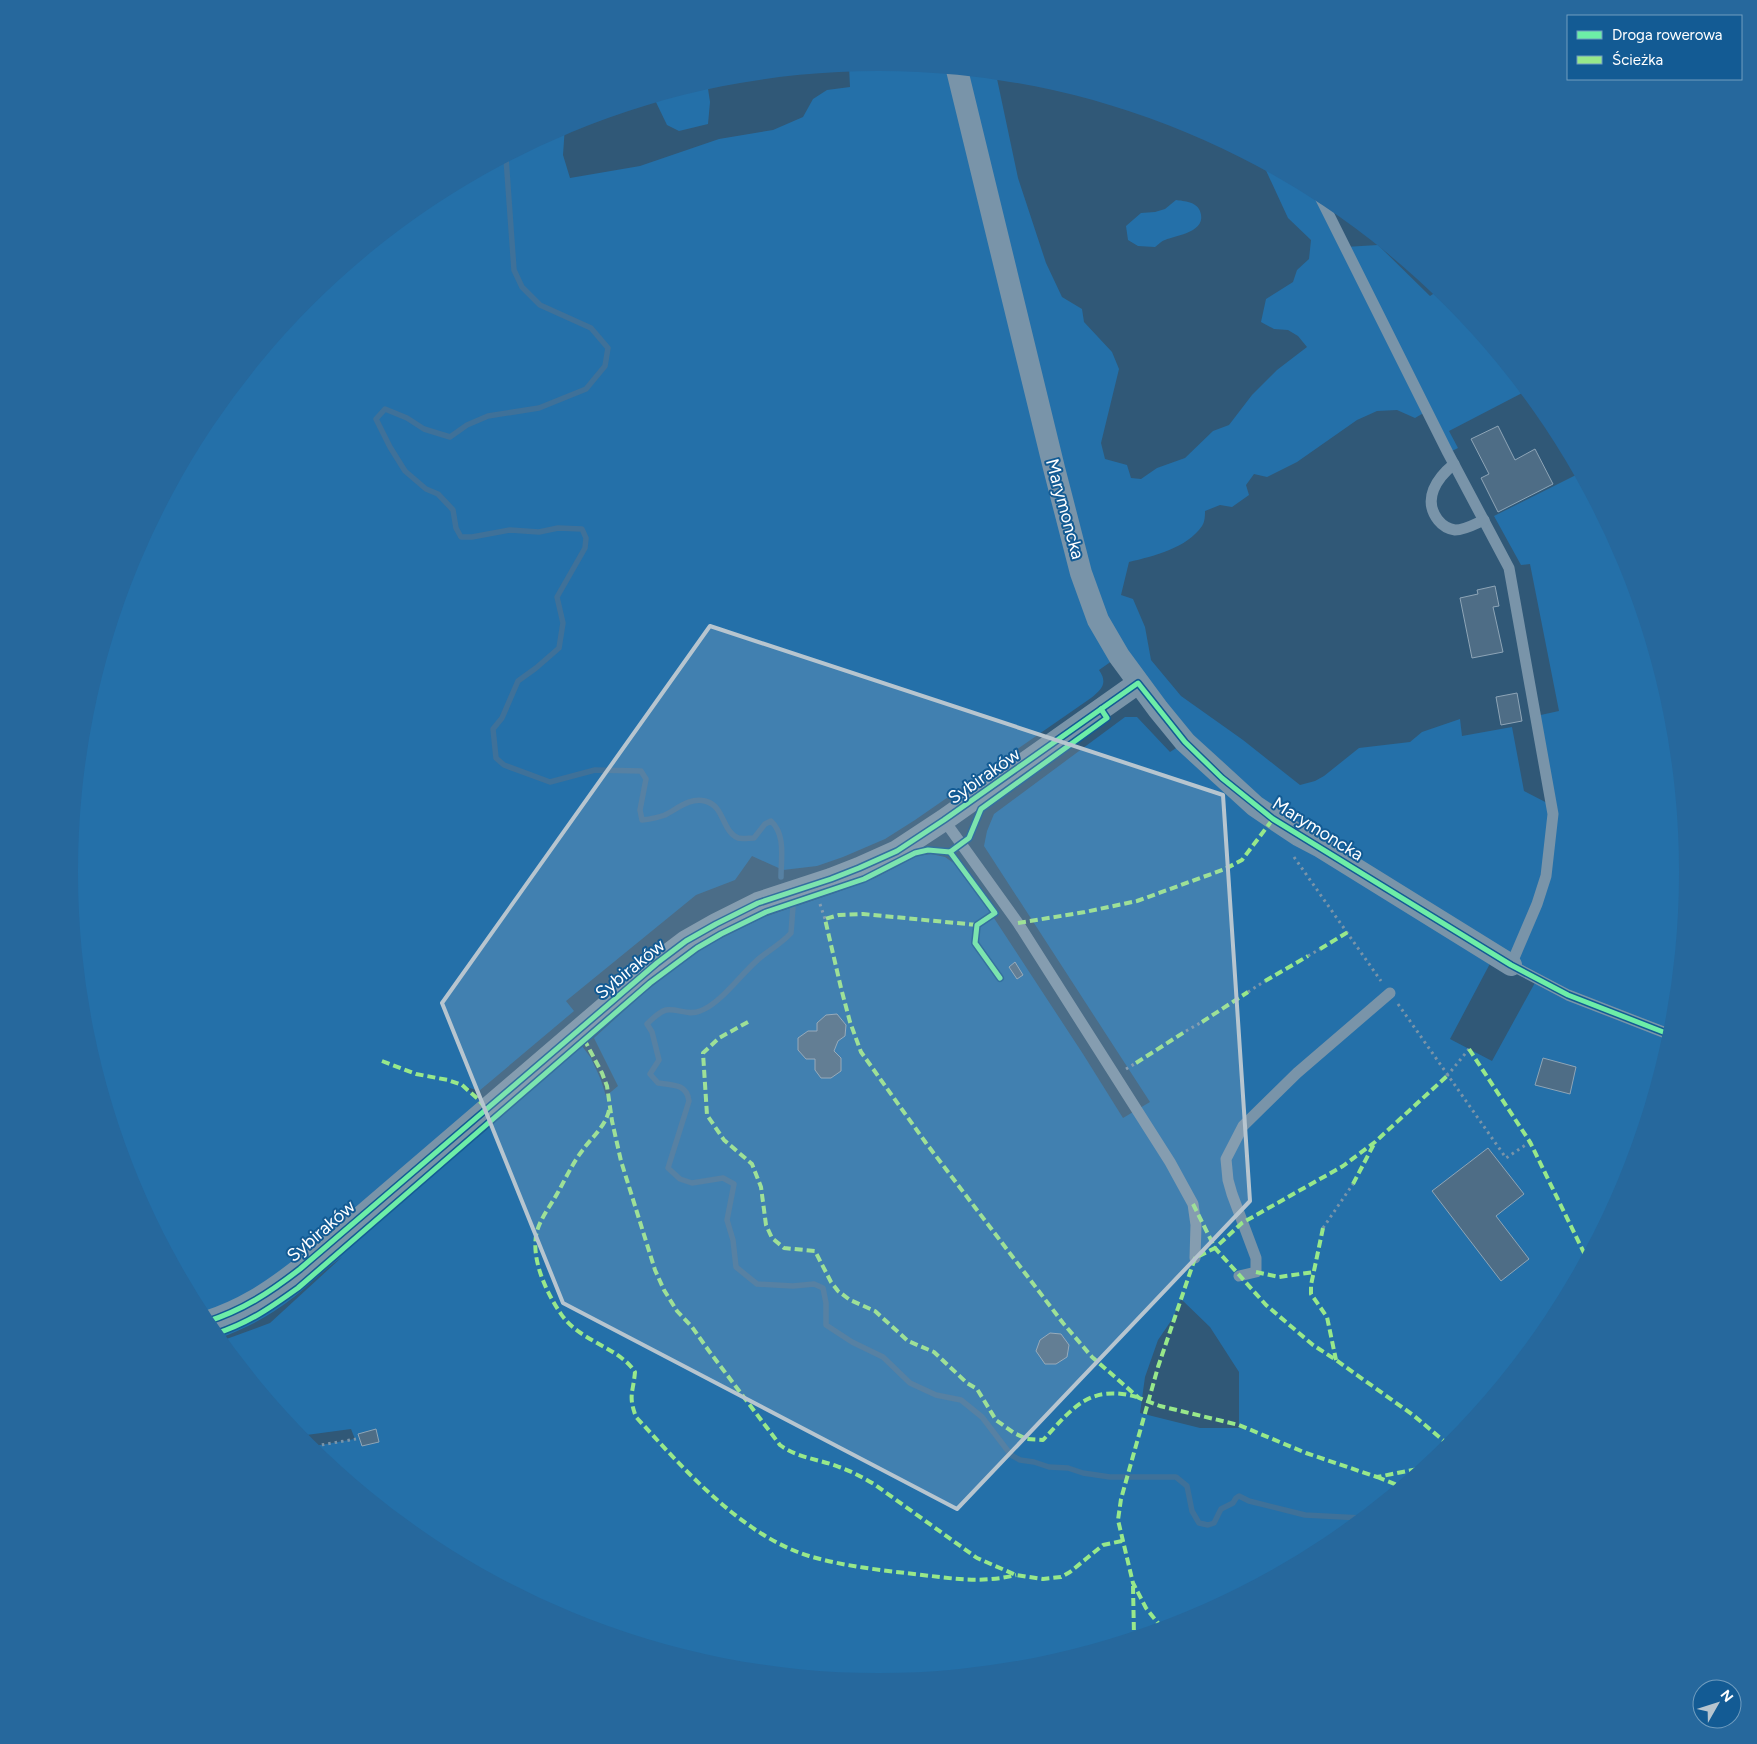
<svg xmlns="http://www.w3.org/2000/svg" width="1757" height="1744" viewBox="0 0 1757 1744" font-family="Figtree,sans-serif">
	<style>
		.green { fill: #2470a9; fill-rule: evenodd }
		.lines { fill: none; stroke-linecap: round; stroke-linejoin: round }
		.stream { stroke: #3f7199; stroke-width: 5.5 }
		.building { fill: #4e6d86; stroke: #8ea5b7 }
		.path { stroke: #7994a9; stroke-width: 3; stroke-dasharray: 2.5 4; stroke-linecap: butt }
		.service { stroke: #7994a9; stroke-width: 11 }
		.minor { stroke: #7994a9; stroke-width: 22 }
		.quiet { stroke: #98e88a; stroke-width: 4; stroke-dasharray: 8 4; stroke-linecap: butt }
		.cycleway-casing { stroke: #135b94; stroke-width: 8 }
		.cycleway { stroke: #6deda7; stroke-width: 5 }
		.marked { fill: #b7c5cf; fill-opacity: 0.2; stroke: #b7c5cf; stroke-width: 4; stroke-linejoin: round }
		.labels { text-anchor: middle; stroke-width: 4; stroke-linejoin: round; paint-order: stroke }
		.street-label { font-size: 18px; fill: #fff; stroke: #135b94 }
	</style>
	<rect width="100%" height="100%" fill="#305877"/>
	<g class="green">
		<path d="M879,63L996,74L1018,178L1046,263L1062,297L1082,309L1084,322L1112,352L1119,369L1101,443L1105,459L1127,465L1131,478L1141,479L1157,468L1185,458L1213,431L1229,425L1252,395L1277,370L1307,347L1298,336L1288,330L1274,329L1261,322L1266,299L1293,282L1297,270L1309,259L1311,240L1288,218L1263,164L1318,193L1345,247L1378,245L1430,296L1439,290L1451,300L1526,391L1449,431L1458,448L1448,453L1427,411L1415,418L1397,410L1377,411L1357,420L1297,462L1267,477L1254,474L1246,485L1249,495L1232,507L1220,505L1205,511C1205,515 1205,522 1202,526C1187,548 1154,556 1129,562L1121,595L1133,599L1145,627L1151,660L1181,696L1243,740L1300,785L1315,781L1324,776L1359,748L1410,742L1422,732L1460,719L1462,736L1512,727L1524,791L1551,805L1536,716L1559,711L1530,564L1521,565L1494,516L1578,474L1549,419L1626,562L1672,714L1688,872L1672,1030L1626,1182L1551,1322L1451,1445L1328,1545L1188,1620L1036,1666L878,1681L720,1666L568,1620L429,1545L309,1447L355,1439L351,1429L299,1436L221,1341L270,1323L342,1257C325,1269 310,1284 294,1297C271,1315 246,1329 219,1338L212,1330L471,1133L477,1138L582,1046L591,1058L601,1080L606,1096L618,1086L594,1038L639,997L686,959L712,943L764,917L832,894L875,878L917,856L931,854L945,857L955,864L988,909L1083,1054L1123,1118L1150,1102L984,846L987,831L994,814L1125,717H1137L1170,752L1184,743L1119,656L1099,670C1108,683 1102,689 1091,698L915,820L885,839L843,857L817,866L783,870L752,856L735,880L696,895L566,1001L574,1011L479,1091L464,1086L479,1100L480,1103L292,1263L260,1288L202,1315L131,1182L85,1030L69,872L85,714L131,562L206,422L306,299L429,199L565,126L563,155L570,178L640,166L719,139L773,130L803,117L813,99L827,90L850,87L849,65ZM1494,956L1537,979L1492,1061L1450,1039ZM1181,1299L1210,1327L1239,1372V1428H1200L1140,1413L1145,1377L1158,1340L1173,1318Z"/>
		<path d="M707,82L710,102L708,124L679,131L667,125L654,98Z"/>
		<path d="M1176,200C1184,201 1197,202 1200,211C1208,232 1177,235 1165,240C1161,241 1158,245 1155,247L1138,246L1128,240L1126,226L1141,213L1155,212L1165,209Z"/>
	</g>
	<g class="lines">
		<g class="stream">
			<path d="M506,158L514,270L522,287L540,305L591,328L608,348L605,366L586,389L539,408L488,416L467,425L450,437L424,429L407,418L385,409L376,419L390,447L405,471L426,489L438,494L453,510L456,528L461,537H472L510,530L539,532L558,528L582,529L586,538L585,548L557,597L563,623L559,648L536,668L518,681L502,718L493,729L496,758L504,765L550,782L595,770L641,771L646,779L640,810L642,820C650,819 657,818 665,815C677,809 690,797 705,801C725,806 721,830 738,838C742,839 749,838 754,838L765,824L771,821C786,835 781,858 781,877"/>
			<path d="M793,907L791,933C782,943 771,949 761,957C743,971 721,1004 700,1011C688,1016 677,1008 666,1010C659,1012 652,1019 647,1024L652,1032L659,1060L650,1074L658,1083C673,1085 687,1084 689,1101L668,1168L680,1179L692,1183L723,1178L734,1184L727,1220L733,1240L736,1267L757,1284L793,1286L814,1284L823,1288L826,1303V1325L852,1342L883,1357L910,1383L936,1395L961,1400L982,1417L1011,1455L1020,1460L1034,1462L1049,1467L1068,1468L1083,1473L1110,1477H1176L1187,1486L1192,1511L1199,1523L1208,1525L1214,1523L1221,1509L1233,1503L1236,1498L1239,1496L1249,1501L1305,1515L1362,1518"/>
		</g>
	</g>
	<g class="building">
		<path d="M1498,426L1515,460L1535,449L1553,484L1498,512L1481,478L1489,474L1471,439Z"/>
		<path d="M1495,586L1499,606L1493,607L1503,652L1472,658L1460,598L1478,594L1477,590Z"/>
		<path d="M1517,693L1522,721L1501,725L1496,697Z"/>
		<path d="M1015,962L1023,975L1017,979L1009,967Z"/>
		<path d="M837,1014L846,1025L845,1036L838,1041L834,1051L841,1058V1071L831,1078H821L815,1070V1059H806L798,1050V1038L808,1031H817V1023L826,1015Z"/>
		<path d="M1543,1058L1576,1067L1570,1094L1535,1085Z"/>
		<path d="M1488,1148L1524,1194L1496,1216L1529,1259L1501,1281L1432,1191Z"/>
		<path d="M1050,1333L1061,1334L1069,1345L1067,1357L1056,1364H1045L1036,1351L1040,1340Z"/>
		<path d="M376,1429L379,1442L362,1446L358,1434Z"/>
	</g>
	<g class="lines">
		<g class="path">
			<path d="M1294,857L1381,981"/>
			<path d="M820,904L825,919"/>
			<path d="M1308,956L1320,949"/>
			<path d="M1248,992L1265,981"/>
			<path d="M1398,1004L1506,1158L1530,1142"/>
			<path d="M1186,1031L1202,1022"/>
			<path d="M1126,1069L1136,1063"/>
			<path d="M1447,1076L1469,1049"/>
			<path d="M1323,1228L1353,1184"/>
			<path d="M309,1447L356,1439"/>
		</g>
		<g class="service">
			<path d="M1318,193L1448,453L1509,568L1553,814L1546,876L1537,904L1511,965L1568,995L1671,1035"/>
			<path d="M1454,464C1437,478 1422,499 1438,520C1442,525 1448,529 1455,530C1465,530 1475,524 1484,520"/>
			<path d="M944,820L1018,923L1170,1162L1193,1204L1196,1225L1195,1258"/>
			<path d="M1239,1276L1256,1272V1258L1232,1194L1228,1180L1226,1159L1243,1126L1297,1073L1390,993"/>
		</g>
		<g class="minor">
			<path d="M957,70L1054,468L1081,573L1098,620L1119,656L1158,709L1185,742L1255,806L1298,835L1319,846L1511,965"/>
			<path d="M206,1322C243,1310 269,1293 300,1269L657,963L686,941L716,924L758,903L831,879L859,868L897,851L944,820L1138,683"/>
		</g>
		<g class="quiet">
			<path d="M1018,923L1085,912L1137,901L1225,869L1242,860L1273,819"/>
			<path d="M977,925L863,914L839,915L825,919L841,988L850,1022L861,1052L926,1143L1063,1323L1092,1357L1139,1398L1160,1406L1239,1425L1306,1453L1377,1477L1423,1468"/>
			<path d="M1320,949L1348,932"/>
			<path d="M1265,981L1308,956"/>
			<path d="M748,1022L719,1038L703,1053L707,1115L724,1140L752,1164L761,1187L766,1225L772,1238L784,1248L815,1251L831,1282L838,1291L850,1300L875,1311L908,1341L934,1352L967,1383L977,1389L996,1420L1014,1433L1027,1439L1043,1440C1073,1408 1089,1384 1137,1397"/>
			<path d="M1202,1022L1248,992"/>
			<path d="M584,1039L602,1073L607,1086L612,1121L621,1161L655,1270L664,1290L677,1311L692,1327L709,1351L780,1445C797,1458 819,1459 839,1467C851,1471 862,1477 874,1484L977,1558L1016,1575L1043,1579L1061,1577L1070,1572L1103,1545L1122,1541"/>
			<path d="M1469,1049L1530,1142L1586,1257"/>
			<path d="M382,1061L416,1074L448,1080L462,1085L479,1100L486,1109"/>
			<path d="M1136,1063L1186,1031"/>
			<path d="M609,1110C606,1126 591,1138 582,1151C572,1164 565,1180 557,1194C550,1206 541,1218 537,1231C530,1258 546,1292 561,1314C580,1342 619,1347 635,1372C633,1394 628,1395 636,1417C683,1468 741,1535 809,1556C843,1566 879,1570 914,1574C950,1578 980,1584 1016,1575"/>
			<path d="M1353,1184L1374,1144"/>
			<path d="M1193,1204L1215,1248L1266,1305L1313,1345L1336,1360L1413,1415L1450,1446"/>
			<path d="M1323,1228L1311,1285V1294L1327,1317L1336,1360"/>
			<path d="M1256,1272L1279,1277L1314,1272"/>
			<path d="M1377,1477L1400,1486"/>
			<path d="M1133,1586L1134,1636"/>
			<path d="M1162,1628L1146,1608L1133,1583L1118,1520L1121,1499L1158,1367L1195,1258L1215,1248L1242,1223L1343,1166L1375,1142L1447,1076"/>
		</g>
		<defs>
			<g id="cycleway">
				<path d="M950,852L995,913L977,925L975,943L1000,978"/>
				<path d="M206,1322C243,1310 269,1293 300,1269L657,963L686,941L716,924L758,903L831,879L859,868L897,851L944,820L1138,683L1185,742L1222,778L1273,819L1511,965L1568,995L1671,1035"/>
				<path d="M215,1334C249,1323 270,1308 298,1288L650,983L697,948L721,934L766,912L864,879L915,853L928,850L950,852L969,838L981,809L1107,718L1101,709"/>
			</g>
		</defs>
		<use href="#cycleway" class="cycleway-casing"/>
		<use href="#cycleway" class="cycleway"/>
	</g>
	<path class="marked" d="M710,626L1223,795L1250,1201L957,1509L563,1303L442,1003Z"/>
	<g class="labels">
		<g class="street-label">
			<text transform="translate(1065 509) rotate(75)" y="6">Marymoncka</text>
			<text transform="translate(984 776) rotate(-35)" y="6">Sybiraków</text>
			<text transform="translate(1318 829) rotate(32)" y="6">Marymoncka</text>
			<text transform="translate(630 969) rotate(-39)" y="6">Sybiraków</text>
			<text transform="translate(321 1231) rotate(-41)" y="6">Sybiraków</text>
		</g>
	</g>
	<path d="M0 0H1757V1744H0ZM878 71H879A800 800 0 0 1 1679 871V873A800 800 0 0 1 879 1673H878A800 800 0 0 1 78 873V871A800 800 0 0 1 878 71Z" fill="#26689d" fill-rule="evenodd"/>
	<rect x="1567" y="15" width="175" height="65" fill="#135b94" stroke="#719dbf"/>
	<rect x="1577" y="31" width="25" height="8" fill="#6deda7" stroke="#719dbf"/>
	<text x="1612" y="40" font-size="15" fill="#ffffff">Droga rowerowa</text>
	<rect x="1577" y="56" width="25" height="8" fill="#98e88a" stroke="#719dbf"/>
	<text x="1612" y="65" font-size="15" fill="#ffffff">Ścieżka</text>
	<g transform="translate(1717 1704) rotate(51)"><circle r="24" fill="#135b94" stroke="#719dbf"/>
	<path d="M0-4L9 19L0 12L-9 19Z" fill="#b7c5cf"/>
	<text y="-8" font-size="14" font-weight="bold" text-anchor="middle" fill="#ffffff">N</text>
	</g>
</svg>
